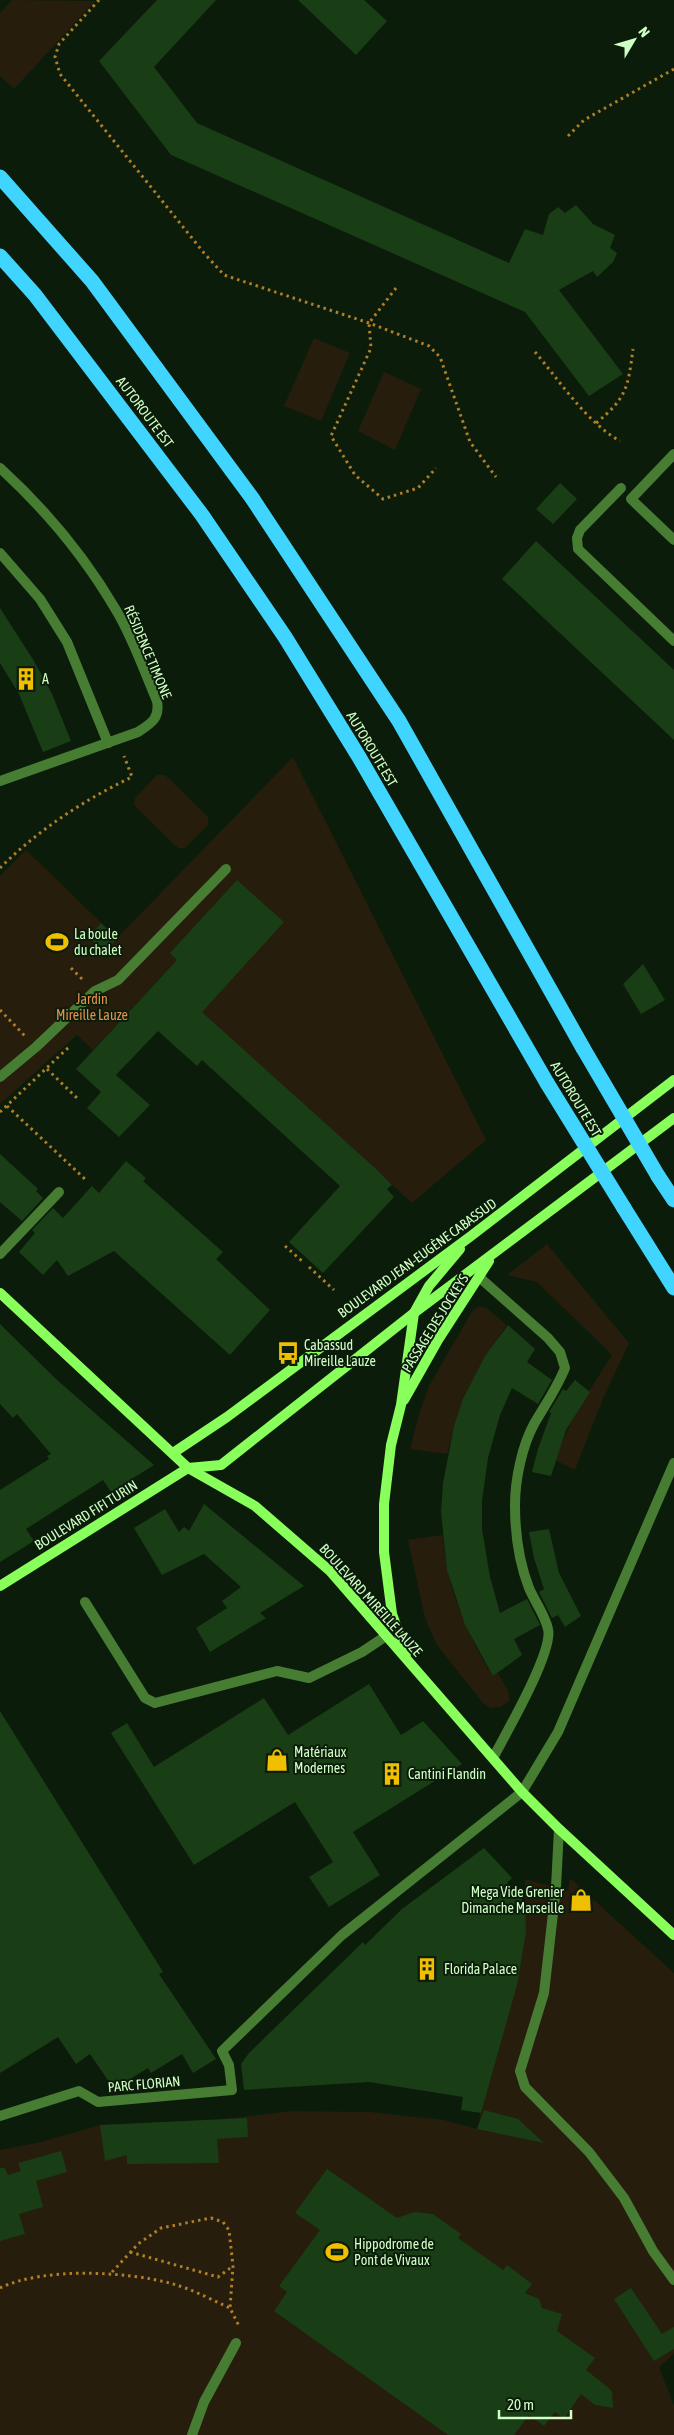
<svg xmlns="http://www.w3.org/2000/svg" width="674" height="2435" viewBox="0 0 674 2435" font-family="'Asap Condensed',sans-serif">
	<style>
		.green { fill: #261d0d }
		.building { fill: #193d15 }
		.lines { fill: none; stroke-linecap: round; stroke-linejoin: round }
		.path { stroke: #b07f27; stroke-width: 3; stroke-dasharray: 2.5 4; stroke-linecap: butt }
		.lane { stroke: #467d33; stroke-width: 10 }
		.secondary { stroke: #89ff5c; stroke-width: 10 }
		.highway { stroke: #40d5ff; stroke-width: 15 }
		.highway-bridge { stroke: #40d5ff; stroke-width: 15 }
		.labels { text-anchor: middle; stroke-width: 4; stroke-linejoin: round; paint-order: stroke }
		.street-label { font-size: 14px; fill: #d0ffc5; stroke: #0c1c0a }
		.poi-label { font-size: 14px; fill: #d0ffc5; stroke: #0c1c0a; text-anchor: start }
		.park-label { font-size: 14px; fill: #e2904d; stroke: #0c1c0a }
	</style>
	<rect width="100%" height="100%" fill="#0c1c0a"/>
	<g class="green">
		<path d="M12,0L95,1L14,89L0,76V13Z"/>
		<path d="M314,338L350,353L321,421L284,406Z"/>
		<path d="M384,372L421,389L395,450L358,431Z"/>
		<path d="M293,757L486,1140L412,1203L162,976L93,1050L77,1035L0,1104V876L26,850L117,938Z"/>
		<path d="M157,775H165L208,817V825L185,848H178L134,805L135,798Z"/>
		<path d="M547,1244L629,1343L602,1401L575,1470L555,1460C569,1421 590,1389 612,1355L537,1282L507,1275Z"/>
		<path d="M480,1306L486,1308L507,1325C478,1366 459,1405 447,1454L410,1449L418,1417L429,1386L473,1310Z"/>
		<path d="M443,1535C446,1586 466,1633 493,1676L498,1673L509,1693V1701L500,1707L491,1708L483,1703L437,1645L425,1618L408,1540Z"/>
		<path d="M570,1878L674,1973V2354L659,2367L674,2405V2435H0V2150L41,2142L100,2125L216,2120L291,2111L370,2112L444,2120L477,2129L525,1922V1879L568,1891Z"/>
	</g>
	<g class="building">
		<path d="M157,0H216L154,67L197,123L509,263L525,229L543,235L549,214L558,207L565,213L576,205L593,224L615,235L610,248L617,253L613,262L597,277L593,271L559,290L623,374L589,396L525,312L171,155L99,61Z"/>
		<path d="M298,0H364L387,21L356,55Z"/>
		<path d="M560,483L577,499L553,524L536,509Z"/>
		<path d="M536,541L674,670V740L502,579Z"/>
		<path d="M0,608L34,661L52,694L71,741L43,752L19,694L0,663Z"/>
		<path d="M237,880L284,922L202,1012L375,1168L392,1185L387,1189L394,1197L323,1273L289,1242L340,1186L202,1060L197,1066L158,1031L116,1075L150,1105L119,1137L87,1108L101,1092L76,1069L177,960L170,953Z"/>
		<path d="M101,923L117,939L104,952L89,937Z"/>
		<path d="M643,964L665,1000L641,1014L623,984Z"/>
		<path d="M0,1154L38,1189L36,1191L43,1198L22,1221L0,1202Z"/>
		<path d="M126,1161L146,1178L143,1181L223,1252L216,1259L270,1310L230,1355L114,1251L68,1276L57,1260L43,1275L19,1252L35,1233L32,1230L53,1208L63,1218L92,1186L99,1193Z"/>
		<path d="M0,1324L56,1379L154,1465L111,1492L103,1480L26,1529L34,1541L0,1562V1490L49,1459L47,1456L51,1454L17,1414L13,1418L0,1404Z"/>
		<path d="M508,1325L535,1349L527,1362L552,1380L538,1404L512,1388L500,1415L488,1458L482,1501V1529L490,1577L500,1613L527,1599L540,1625L514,1639L522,1655L493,1676L465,1625L447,1570L441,1512L443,1483L454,1426L463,1399L485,1356Z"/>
		<path d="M575,1380L590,1392L566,1430L551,1476L532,1472L538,1449L551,1413L549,1412L563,1389L566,1391Z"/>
		<path d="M204,1504L304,1586L260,1613L266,1618L210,1652L196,1628L227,1608L222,1601L241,1587L204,1554L162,1575L134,1528L165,1509L179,1532L184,1527L189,1531Z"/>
		<path d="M549,1529L559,1573L581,1616L565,1627L558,1615L552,1618L539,1592L544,1589L534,1558L529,1532Z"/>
		<path d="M369,1684L401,1735L423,1721L462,1764L353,1832L380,1875L329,1907L309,1877L333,1862L295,1802L194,1865L111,1733L127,1723L154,1767L264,1698L288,1735Z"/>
		<path d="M0,1711L163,1972L159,1974L216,2059L193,2073L182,2054L151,2073L148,2068L114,2089L90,2054L76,2064L58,2037L0,2073Z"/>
		<path d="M484,1848L512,1878L507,1883L525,1903L526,1932L517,1985L481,2113L461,2110L463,2097L369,2082L244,2090L241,2064L249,2053L363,1942L365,1945L402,1909Z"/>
		<path d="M484,2110L518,2119L544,2143L477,2129Z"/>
		<path d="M247,2118L248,2137L217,2139L219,2163L127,2164V2155L105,2161L100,2125Z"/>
		<path d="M61,2151L67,2172L36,2181L43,2207L19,2214L25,2234L0,2241V2168H5L8,2175L21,2171L18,2163Z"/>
		<path d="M327,2169L397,2218L414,2212L433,2214L461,2234L458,2238L503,2270L507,2265L532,2284L525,2293L539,2299L542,2308L562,2314L557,2331L595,2358L586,2370L609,2388L612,2392L613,2408L595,2405L581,2394L564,2419L555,2412L544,2426L529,2415L514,2435H448L274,2311L287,2292L279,2286L320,2230L295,2213Z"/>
		<path d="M631,2288L662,2334L674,2327V2349L654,2361L614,2299Z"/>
	</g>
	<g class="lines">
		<g class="path">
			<path d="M99,0L59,44L55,57L60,74L204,253L224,275L369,323L429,346L440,357L470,442L496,477"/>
			<path d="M568,136L584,120L674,69"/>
			<path d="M396,288L369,323L371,348L331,436L355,475L383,499L418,488L436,468"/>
			<path d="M535,352C559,380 587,423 620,441"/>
			<path d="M596,423C627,398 628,387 633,349"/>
			<path d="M0,868C38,830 84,800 132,777L124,756"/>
			<path d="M71,968L83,980"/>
			<path d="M0,1010L25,1036"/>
			<path d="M47,1069L78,1099"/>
			<path d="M7,1106L86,1180"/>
			<path d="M0,1112L70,1046"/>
			<path d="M285,1246L302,1261"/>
			<path d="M309,1267L334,1290"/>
			<path d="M130,2252L218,2277L233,2266"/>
			<path d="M112,2272L138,2244L161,2228L211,2218L223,2222L229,2230L233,2266L230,2308"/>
			<path d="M0,2288C43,2267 127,2271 173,2284C192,2289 212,2300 230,2308L239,2326"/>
		</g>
		<g class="lane">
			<path d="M674,454L631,499L674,540"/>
			<path d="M0,468C45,509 85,557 116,610C133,638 144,671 157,701C160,718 152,723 138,732L0,781"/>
			<path d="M621,488L580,530L577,538L578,549L674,641"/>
			<path d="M0,553L40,599L67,642L108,743"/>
			<path d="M0,1077L36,1047L95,991L118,980L226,869"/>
			<path d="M0,1254L59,1192"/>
			<path d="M479,1277L548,1338L560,1352L565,1368C557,1388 545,1405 534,1424C522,1446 515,1480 515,1505C515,1533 519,1562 529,1588C535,1602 545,1615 548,1629C554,1651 505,1735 493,1758"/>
			<path d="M85,1602L145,1698L155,1703L277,1671L309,1678L362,1652L386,1636"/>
			<path d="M559,1829L556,1887L544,1993L520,2071L525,2087L589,2152L624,2198L653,2251L674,2280"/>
			<path d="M0,2116L79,2091L98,2102L232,2090L229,2065L222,2051L342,1935L522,1792L558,1732L674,1463"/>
			<path d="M192,2435L204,2402L236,2343"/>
		</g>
		<g class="secondary">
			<path d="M0,1293L188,1468L255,1506L330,1571L522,1792L559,1829L674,1935"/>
			<path d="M404,1400L438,1340L489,1261"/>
			<path d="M173,1453L227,1417L471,1236L674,1080"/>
			<path d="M0,1586L188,1468L221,1465L414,1313L674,1118"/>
			<path d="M406,1654L392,1614L384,1552V1504L391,1445L401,1405L414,1313L429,1286L460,1249"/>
		</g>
		<g class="highway">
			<path d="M0,177L92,281L252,498L399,721L583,1048"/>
			<path d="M0,256L35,295L202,515L285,637L359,757L547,1083"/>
			<path d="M658,1176L674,1200"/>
			<path d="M624,1208L674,1288"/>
		</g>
		<g class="highway-bridge">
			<path d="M583,1048L658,1176"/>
			<path d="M547,1083L624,1208"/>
		</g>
	</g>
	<defs>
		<symbol id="building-bare" viewBox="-9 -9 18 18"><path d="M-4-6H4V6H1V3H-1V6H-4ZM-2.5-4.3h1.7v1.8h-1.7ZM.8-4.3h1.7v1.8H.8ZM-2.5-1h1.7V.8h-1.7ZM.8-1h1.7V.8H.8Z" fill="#f0bf00" stroke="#0c1c0a" stroke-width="2.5" paint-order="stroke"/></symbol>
		<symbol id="stadium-bare" viewBox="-9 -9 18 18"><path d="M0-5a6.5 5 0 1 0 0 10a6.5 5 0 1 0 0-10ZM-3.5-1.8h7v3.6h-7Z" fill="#f0bf00" stroke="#0c1c0a" stroke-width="2.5" paint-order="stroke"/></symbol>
		<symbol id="bus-bare" viewBox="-9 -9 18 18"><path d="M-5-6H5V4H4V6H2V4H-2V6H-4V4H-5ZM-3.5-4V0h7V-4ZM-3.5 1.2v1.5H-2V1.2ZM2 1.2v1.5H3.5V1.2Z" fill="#f0bf00" stroke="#0c1c0a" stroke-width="2.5" paint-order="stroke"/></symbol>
		<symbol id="shop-bare" viewBox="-9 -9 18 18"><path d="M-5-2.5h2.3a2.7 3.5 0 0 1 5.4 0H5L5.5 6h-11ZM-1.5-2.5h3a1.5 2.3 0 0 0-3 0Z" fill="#f0bf00" stroke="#0c1c0a" stroke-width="2.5" paint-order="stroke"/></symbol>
	</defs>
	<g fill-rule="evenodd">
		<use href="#building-bare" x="10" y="663" width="32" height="32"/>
		<use href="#stadium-bare" x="41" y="926" width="32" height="32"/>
		<use href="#bus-bare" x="272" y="1337" width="32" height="32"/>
		<use href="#shop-bare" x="261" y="1744" width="32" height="32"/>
		<use href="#building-bare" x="376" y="1758" width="32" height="32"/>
		<use href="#shop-bare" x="565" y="1884" width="32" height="32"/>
		<use href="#building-bare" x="411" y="1953" width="32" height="32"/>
		<use href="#stadium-bare" x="321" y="2236" width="32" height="32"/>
	</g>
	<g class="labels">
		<g class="street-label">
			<text transform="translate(145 412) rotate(53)" y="5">AUTOROUTE EST</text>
			<text transform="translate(148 652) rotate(67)" y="5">RÉSIDENCE TIMONE</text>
			<text transform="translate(372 749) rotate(59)" y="5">AUTOROUTE EST</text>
			<text transform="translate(576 1099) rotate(59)" y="5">AUTOROUTE EST</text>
			<text transform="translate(417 1258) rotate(-36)" y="5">BOULEVARD JEAN-EUGÈNE CABASSUD</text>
			<text transform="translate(435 1323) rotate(-58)" y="5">PASSAGE DES JOCKEYS</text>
			<text transform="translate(86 1515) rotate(-32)" y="5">BOULEVARD FIFI TURIN</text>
			<text transform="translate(371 1600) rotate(48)" y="5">BOULEVARD MIREILLE LAUZE</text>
			<text transform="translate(144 2084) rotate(-5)" y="5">PARC FLORIAN</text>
		</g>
		<g class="poi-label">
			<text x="42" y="684">A</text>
			<text x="74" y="939">La boule<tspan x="74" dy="16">du chalet</tspan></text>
			<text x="304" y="1350">Cabassud<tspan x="304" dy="16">Mireille Lauze</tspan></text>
			<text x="294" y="1757">Matériaux<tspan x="294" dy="16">Modernes</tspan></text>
			<text x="408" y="1779">Cantini Flandin</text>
			<text x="564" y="1897" text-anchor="end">Mega Vide Grenier<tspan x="564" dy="16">Dimanche Marseille</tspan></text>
			<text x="444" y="1974">Florida Palace</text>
			<text x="354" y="2249">Hippodrome de<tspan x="354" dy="16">Pont de Vivaux</tspan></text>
		</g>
		<g class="park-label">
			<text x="92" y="1004">Jardin<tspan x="92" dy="16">Mireille Lauze</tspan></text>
		</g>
	</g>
	<g transform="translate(634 40) rotate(52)" stroke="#0c1c0a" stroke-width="4" paint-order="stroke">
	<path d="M0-4L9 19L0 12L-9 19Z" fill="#d0ffc5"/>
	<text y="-8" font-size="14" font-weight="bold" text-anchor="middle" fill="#d0ffc5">N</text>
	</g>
	<path d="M499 2410v8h72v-8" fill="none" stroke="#d0ffc5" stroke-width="2.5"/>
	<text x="507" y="2410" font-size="15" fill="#d0ffc5" stroke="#0c1c0a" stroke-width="4" paint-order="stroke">20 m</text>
</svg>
